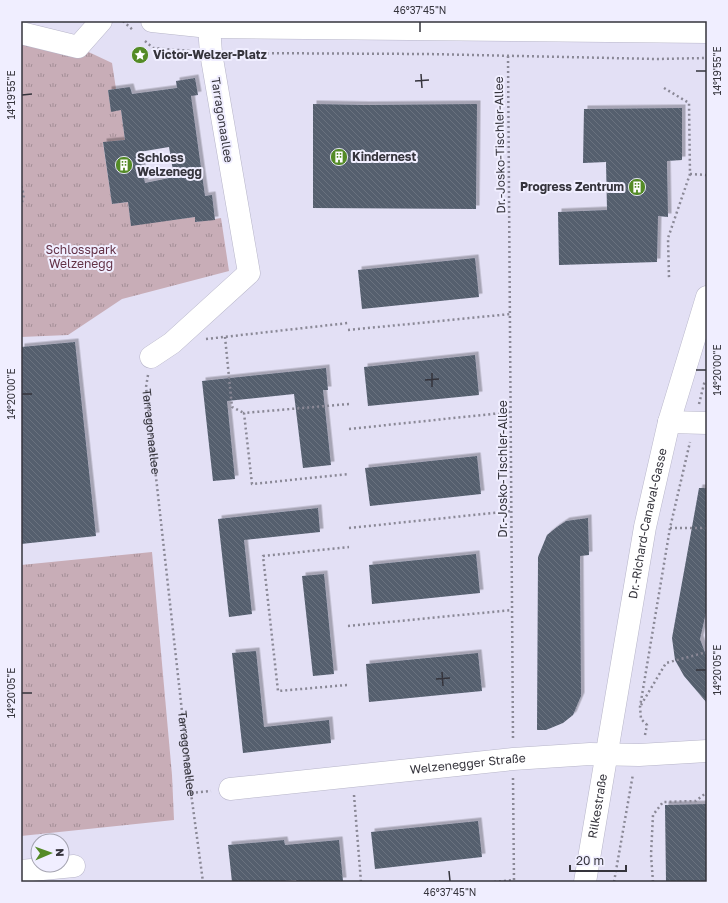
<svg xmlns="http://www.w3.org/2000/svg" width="728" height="903" viewBox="0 0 728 903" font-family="'Golos Text',sans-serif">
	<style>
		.grass { fill: url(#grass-tufts) }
		.building { fill: url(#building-back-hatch); fill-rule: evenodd; filter: url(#shadow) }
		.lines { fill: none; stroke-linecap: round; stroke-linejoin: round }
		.minor-casing { stroke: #b7b5c9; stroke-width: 23 }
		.path { stroke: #8a8896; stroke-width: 2.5; stroke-dasharray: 2 3; stroke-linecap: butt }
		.minor { stroke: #fff; stroke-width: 22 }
		.ticks { fill: none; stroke: #35343c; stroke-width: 1.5 }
		.labels { text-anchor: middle; stroke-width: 4; stroke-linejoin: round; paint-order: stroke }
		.poi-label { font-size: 12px; font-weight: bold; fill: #35343c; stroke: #f0eeff; text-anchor: start }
		.street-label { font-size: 12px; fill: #35343c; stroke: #f0eeff }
		.park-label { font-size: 12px; fill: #633247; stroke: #f0eeff }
		.neatline { fill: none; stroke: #35343c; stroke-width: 1.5 }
		.ticks-label { font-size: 10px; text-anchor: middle; fill: #35343c }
	</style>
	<defs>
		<pattern id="grass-tufts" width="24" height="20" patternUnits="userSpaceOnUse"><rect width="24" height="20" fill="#c8adb7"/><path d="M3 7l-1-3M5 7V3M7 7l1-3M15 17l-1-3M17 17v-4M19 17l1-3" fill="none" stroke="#a38e96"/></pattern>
		<pattern id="building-back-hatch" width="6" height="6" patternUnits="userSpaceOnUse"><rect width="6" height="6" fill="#545e6e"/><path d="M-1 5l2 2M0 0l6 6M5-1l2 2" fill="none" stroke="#6a727f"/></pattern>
		<filter id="shadow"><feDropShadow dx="3.5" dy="-3.5" stdDeviation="0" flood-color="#0004"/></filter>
	</defs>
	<rect width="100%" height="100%" fill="#e3e0f5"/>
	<g class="grass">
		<path d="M21,33L78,47L112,63L116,89L108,90L111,111L121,110L125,140L103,143L112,204L128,202L131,225L195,217L196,222L221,218L229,271L122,299L68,335L21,337Z"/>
		<path d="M152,552L172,775L174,820L21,836V565Z"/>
	</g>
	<g class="building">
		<path d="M195,78L198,95L191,96L205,196L212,195L215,220L195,222V217L131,226L128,202L112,204L103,142L125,140L121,110L111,112L108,90L130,87L132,94L177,88L176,81ZM169,147L174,177L145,183L139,152Z"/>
		<path d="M313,104L366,105L477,104L476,209L313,208Z"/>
		<path d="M682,108V160L667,161L668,217L658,216L657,262L559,265L558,212L607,210L606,162L583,163L584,109Z"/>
		<path d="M475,258L479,297L362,309L358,270Z"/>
		<path d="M75,342L96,536L21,544V347Z"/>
		<path d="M475,355L479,395L368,406L364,367Z"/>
		<path d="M326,368L328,390H323L331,465L303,468L294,394L227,401L235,479L213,481L202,381Z"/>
		<path d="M477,456L481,494L370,506L365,468Z"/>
		<path d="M699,488H707V608L700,639L707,658V703L684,676L675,660L672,638Z"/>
		<path d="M318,508L320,532L244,540L252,614L229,617L218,519Z"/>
		<path d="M588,518L589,555L580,556L581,696L573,715L563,723L546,730H537L538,557L547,535L557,527L566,521Z"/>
		<path d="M476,554L480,593L372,604L369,565Z"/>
		<path d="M324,574L334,674L313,676L302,576Z"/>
		<path d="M256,651L264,727L329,720L331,743L243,753L232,653Z"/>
		<path d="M478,653L482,691L369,702L366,664Z"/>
		<path d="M707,804V882H666L665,805Z"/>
		<path d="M478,821L482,857L375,869L371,832Z"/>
		<path d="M284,840L285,845L339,840L343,881L297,882L296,880L272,882H232L228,845Z"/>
	</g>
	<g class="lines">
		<defs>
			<g id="minor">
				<path d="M152,21L209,27L707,32"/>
				<path d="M21,33L78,47L101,21"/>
				<path d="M151,357L172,343L249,273L211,53L209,27"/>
				<path d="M669,422L707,423"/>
				<path id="s2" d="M230,789L513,759L590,754L639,755L707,751"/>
				<path d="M21,871L74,866"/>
				<path id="s3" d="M585,882L645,527L669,422L707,297"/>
			</g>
		</defs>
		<use href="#minor" class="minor-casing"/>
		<g class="path">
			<path d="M123,21L134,31"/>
			<path d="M145,41L153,48L191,51"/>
			<path d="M232,53L427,54L657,59L707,58"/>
			<path d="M508,56L513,739"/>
			<path d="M664,88L689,103L690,174L668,238L669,278"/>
			<path d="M690,174L707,175"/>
			<path d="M21,186L24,195L21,206"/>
			<path d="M348,330L511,314"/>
			<path d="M225,337L232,407L244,413"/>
			<path d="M206,339L348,323"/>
			<path id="s1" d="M148,375L146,387L191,793L203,882"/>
			<path d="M349,404L244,413L252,484L349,474"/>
			<path d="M699,404L705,380"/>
			<path d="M349,429L511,412"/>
			<path d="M349,528L512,511"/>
			<path d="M670,528H707"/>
			<path d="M348,626L512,610"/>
			<path d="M347,685L278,691L263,556L349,547"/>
			<path d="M641,705L666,663L707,652"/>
			<path d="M645,735L647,725L641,719L640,707L670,528L690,442"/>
			<path d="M513,778L514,882"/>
			<path d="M191,793L211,791"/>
			<path d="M354,795L361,882"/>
			<path d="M494,882L514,880"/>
			<path d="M614,882L633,774"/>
			<path d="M653,882L651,855L653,815L663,802L696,801L707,792"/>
		</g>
		<use href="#minor" class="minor"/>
	</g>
	<path class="ticks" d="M420,22V32M696,71H706M421,74L422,88M415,81L429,80M22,95L32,94M696,370H706M432,373V387M425,380L439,379M22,394H32M696,670H706M442,672L443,686M436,679L450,678M22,693H32M449,871L450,881"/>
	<defs>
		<symbol id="sight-disc" viewBox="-11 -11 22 22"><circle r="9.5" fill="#548b26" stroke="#f0eeff"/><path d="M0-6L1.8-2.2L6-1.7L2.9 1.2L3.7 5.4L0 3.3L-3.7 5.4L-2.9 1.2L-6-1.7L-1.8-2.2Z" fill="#fff"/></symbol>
		<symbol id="building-disc" viewBox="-11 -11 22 22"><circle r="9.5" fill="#548b26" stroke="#f0eeff"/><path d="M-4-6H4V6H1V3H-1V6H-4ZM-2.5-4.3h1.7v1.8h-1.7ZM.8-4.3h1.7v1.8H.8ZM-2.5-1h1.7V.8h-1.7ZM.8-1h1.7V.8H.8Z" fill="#fff"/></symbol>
	</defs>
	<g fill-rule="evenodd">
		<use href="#sight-disc" x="130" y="45" width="20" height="20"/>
		<use href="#building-disc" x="329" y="147" width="20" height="20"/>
		<use href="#building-disc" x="114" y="155" width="20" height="20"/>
		<use href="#building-disc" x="627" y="177" width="20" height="20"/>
	</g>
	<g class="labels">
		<g class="poi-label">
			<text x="153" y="59">Victor-Welzer-Platz</text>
			<text x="352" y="161">Kindernest</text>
			<text x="137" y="162">Schloss<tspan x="137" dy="14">Welzenegg</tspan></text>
			<text x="624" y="191" text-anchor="end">Progress Zentrum</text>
		</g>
		<g class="street-label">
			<text transform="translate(222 120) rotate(81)" y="4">Tarragonaallee</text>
			<text transform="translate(500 145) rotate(-91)" y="4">Dr.-Josko-Tischler-Allee</text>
			<text dy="4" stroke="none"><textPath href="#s1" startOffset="57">Tarragonaallee</textPath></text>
			<text transform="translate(503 469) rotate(-90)" y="4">Dr.-Josko-Tischler-Allee</text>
			<text dy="4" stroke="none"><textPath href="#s3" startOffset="364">Dr.-Richard-Canaval-Gasse</textPath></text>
			<text dy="4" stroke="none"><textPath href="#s1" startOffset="381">Tarragonaallee</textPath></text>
			<text dy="4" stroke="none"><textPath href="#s2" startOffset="239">Welzenegger Straße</textPath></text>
			<text dy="4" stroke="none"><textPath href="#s3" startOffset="77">Rilkestraße</textPath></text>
		</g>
		<g class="park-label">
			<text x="81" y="254">Schlosspark<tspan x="81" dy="14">Welzenegg</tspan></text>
		</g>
	</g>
	<rect width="728" height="903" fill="none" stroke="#f0eeff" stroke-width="44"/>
	<g transform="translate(50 853) rotate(88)"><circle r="19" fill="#f0eeff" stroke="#a5a4b1"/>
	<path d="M0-3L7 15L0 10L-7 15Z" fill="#548b26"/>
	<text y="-6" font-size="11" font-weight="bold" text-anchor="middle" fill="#35343c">N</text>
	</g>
	<path d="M570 865v6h56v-6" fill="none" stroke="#35343c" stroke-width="2"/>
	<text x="576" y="865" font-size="12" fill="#35343c" stroke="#f0eeff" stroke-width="3" paint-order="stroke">20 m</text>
	<rect x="22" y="22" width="684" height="859" class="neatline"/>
	<g class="ticks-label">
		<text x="420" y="14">46°37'45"N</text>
		<text transform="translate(717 71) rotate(-90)" y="4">14°19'55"E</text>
		<text transform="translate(11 95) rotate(-90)" y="4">14°19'55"E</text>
		<text transform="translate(717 370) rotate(-90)" y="4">14°20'00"E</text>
		<text transform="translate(11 394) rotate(-90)" y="4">14°20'00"E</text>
		<text transform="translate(717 670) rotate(-90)" y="4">14°20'05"E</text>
		<text transform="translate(11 693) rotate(-90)" y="4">14°20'05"E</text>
		<text x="450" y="896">46°37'45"N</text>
	</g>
</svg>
